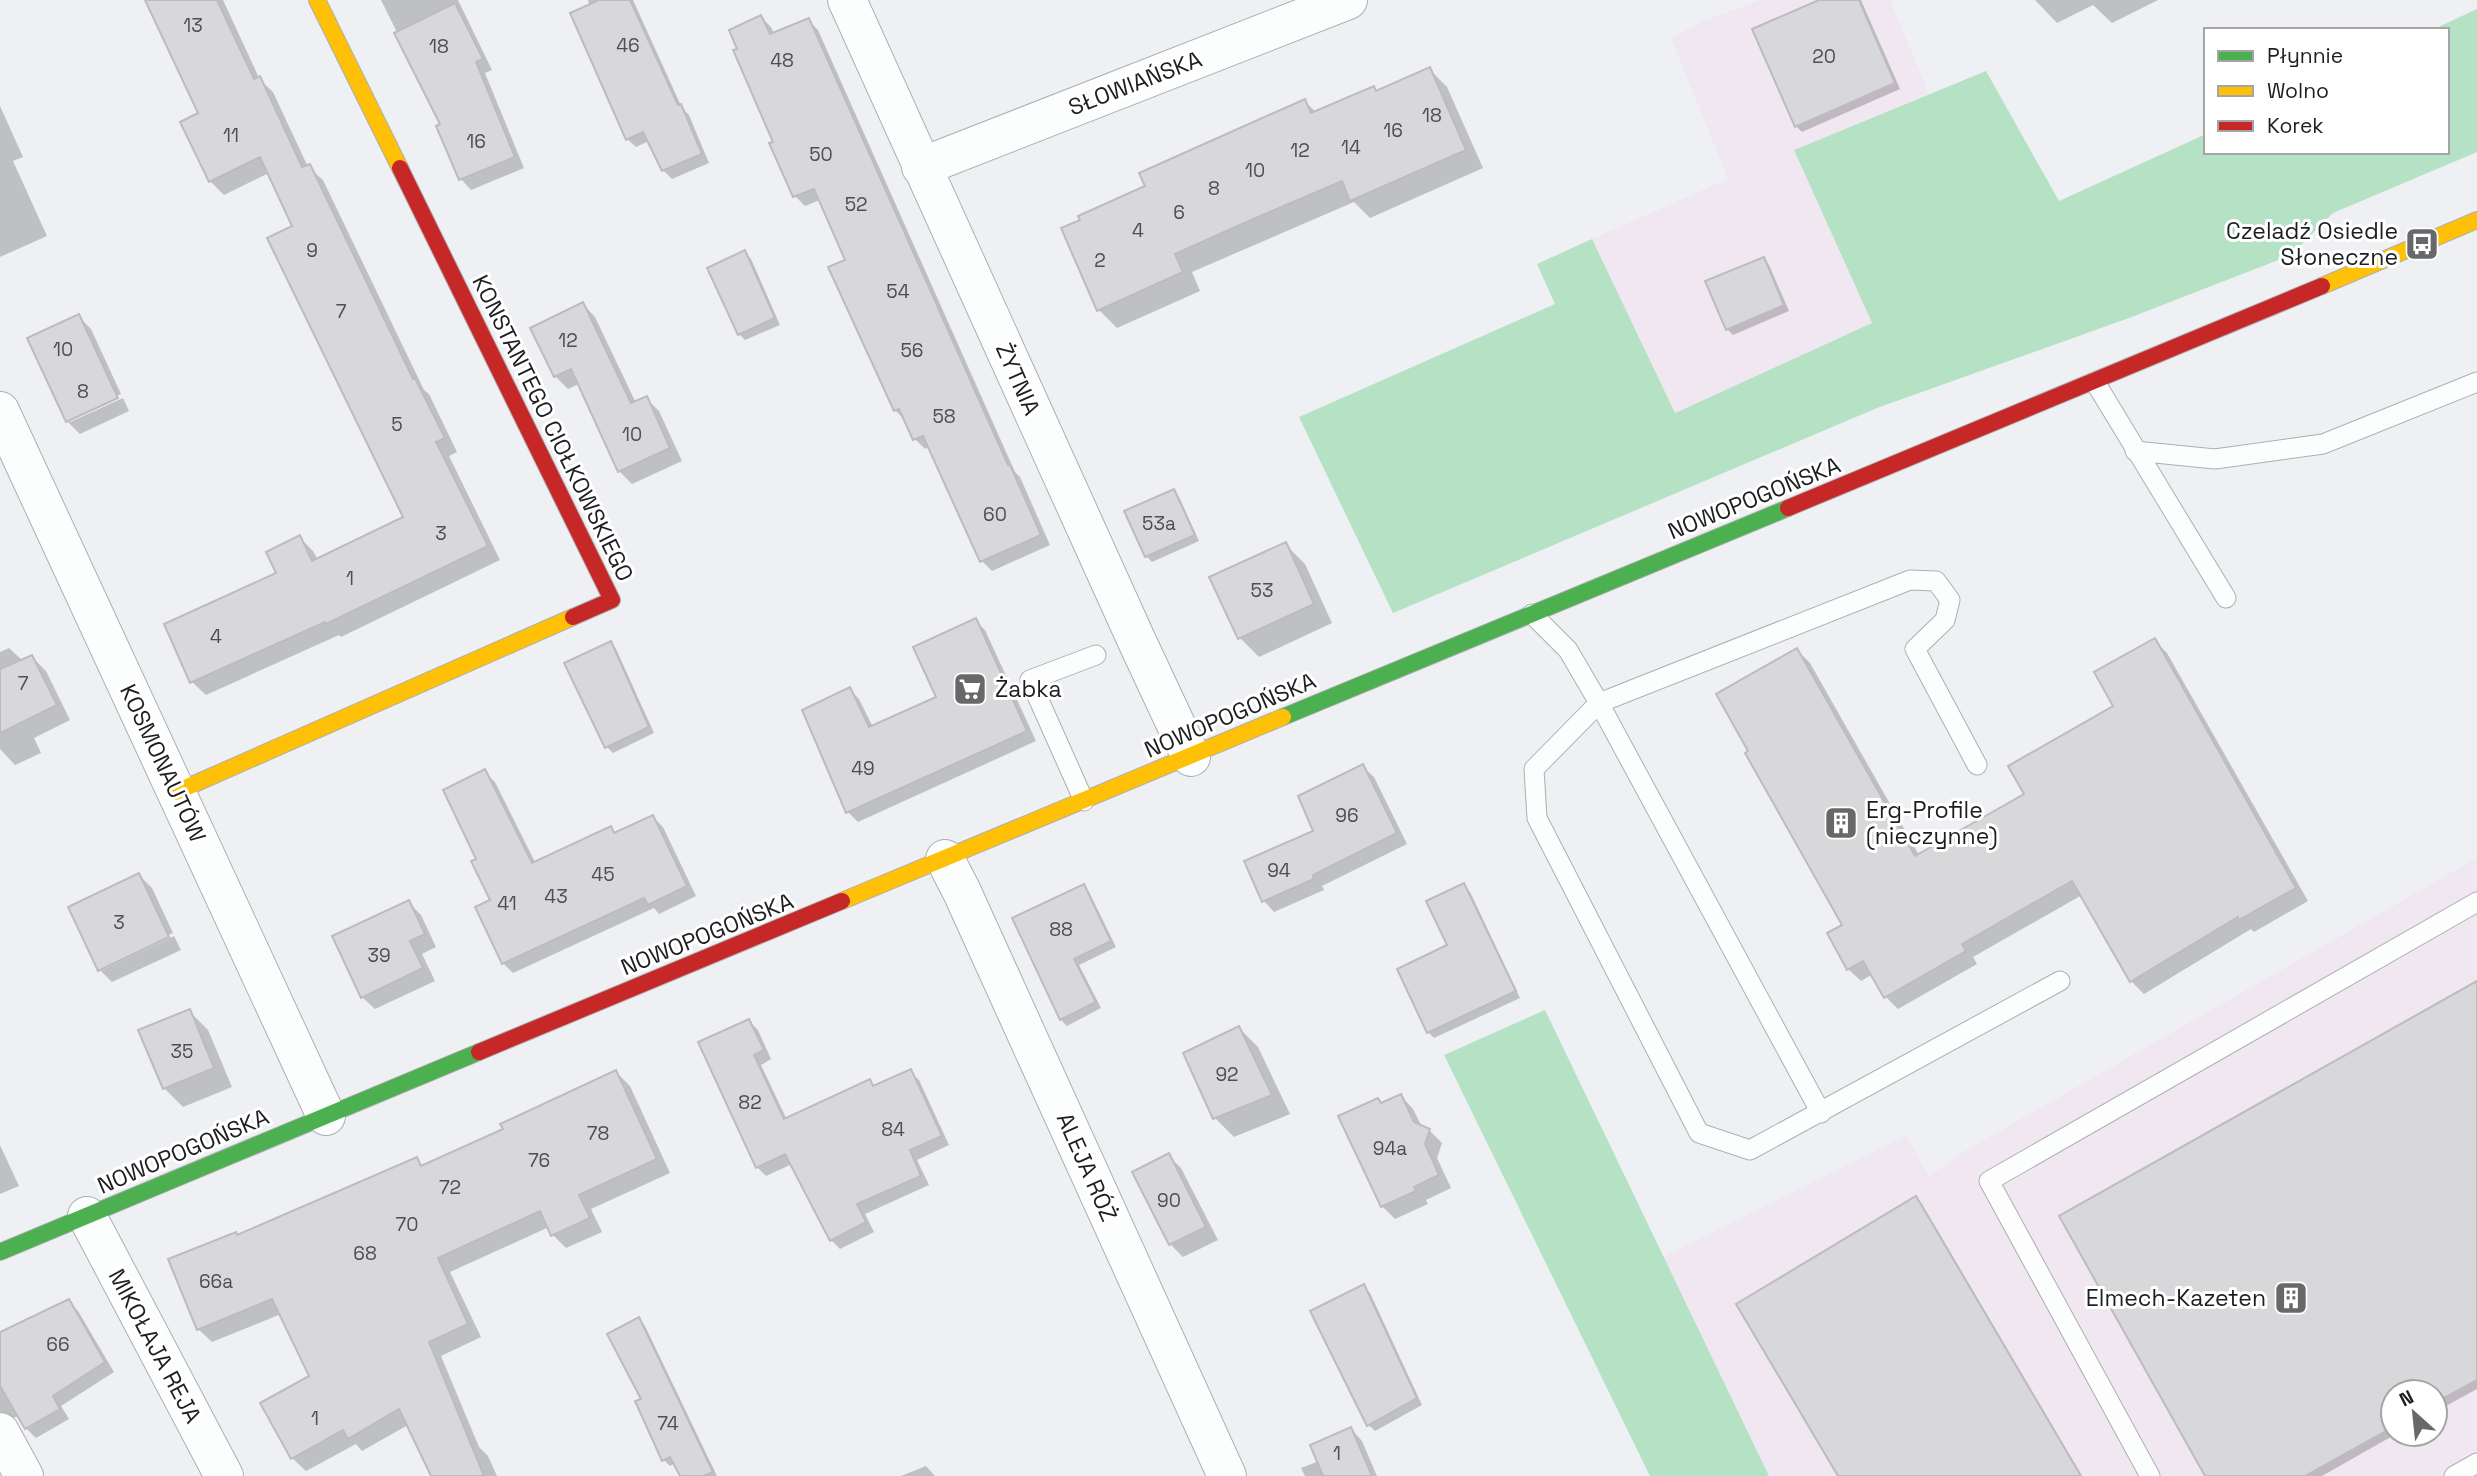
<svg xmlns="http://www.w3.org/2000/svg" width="2477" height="1476" viewBox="0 0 2477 1476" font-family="'Space Grotesk',sans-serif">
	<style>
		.industrial { fill: #f0e7f1; fill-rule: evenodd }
		.green { fill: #b5e2c5 }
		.shadow { fill: #0003 }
		.building { fill: #d8d8da; stroke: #bcbcbf; stroke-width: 2 }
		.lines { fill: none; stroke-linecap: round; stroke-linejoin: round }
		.lane-casing { stroke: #adafb2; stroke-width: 21 }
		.street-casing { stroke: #adafb2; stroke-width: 40 }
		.fast-casing { stroke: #adafb2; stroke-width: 18 }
		.slow-casing { stroke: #adafb2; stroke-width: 18 }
		.jam-casing { stroke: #adafb2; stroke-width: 18 }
		.lane { stroke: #fcfdfd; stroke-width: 19 }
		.street { stroke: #fcfdfd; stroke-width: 38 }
		.fast { stroke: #4caf50; stroke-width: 16 }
		.slow { stroke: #ffc107; stroke-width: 16 }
		.jam { stroke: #c62828; stroke-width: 16 }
		.labels { text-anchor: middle; stroke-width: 6; stroke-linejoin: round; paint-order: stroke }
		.number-label { font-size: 19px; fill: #4c4e50 }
		.street-label { font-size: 23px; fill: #1c1e20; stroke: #fff }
		.poi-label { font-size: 23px; fill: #1c1e20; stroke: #fff; text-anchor: end }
	</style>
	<rect width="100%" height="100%" fill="#eef0f3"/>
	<g class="industrial">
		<path d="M1760,0H1890L1929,94L1794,150L1872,323L1674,413L1592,239L1728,179L1671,38L1704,21Z"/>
		<path d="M2477,858V1476H1769L1664,1257L1906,1136L1929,1176L1965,1151ZM2393,1392H2435V1434H2393Z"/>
	</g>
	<g class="green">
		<path d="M2477,9V152L2333,213L2291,255L2129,318L1877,408L1393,613L1299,417L1555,304L1537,264L1592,239L1675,413L1872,323L1794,150L1986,71L2059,201L2206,134V152H2447V30H2432Z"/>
		<path d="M1545,1010L1769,1476H1650L1444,1055Z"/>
	</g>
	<g class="shadow">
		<path d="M147,0H223L260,80L273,92L308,167L323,180L424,390L429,394L457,452L449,456L500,560L341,637L339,635L206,695L192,682L278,574L299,537L313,551L318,560L405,518L294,227L269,173L224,195L210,181L201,114Z"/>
		<path d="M381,0H458L492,70L485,73L524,168L471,190L461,179L443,125Z"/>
		<path d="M588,0H633L682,108L689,115L709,163L672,179L663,170L649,141L636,147L627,139Z"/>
		<path d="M1823,0H1861L1900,89L1802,132L1796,126Z"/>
		<path d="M2035,0H2158L2112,23L2093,5L2057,23Z"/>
		<path d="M761,17L771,27L774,34L808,20L818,30L1015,472L1020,477L1050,545L992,571L982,561L930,446L925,449L915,439L905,420L895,410L847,261L820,200L805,206L795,196L772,144L775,143L740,50Z"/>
		<path d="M1429,69L1447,87L1483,168L1370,218L1354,202L1192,272L1200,291L1117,328L1099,310L1147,187L1304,101L1317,113L1373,88L1378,92Z"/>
		<path d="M0,106L23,157L13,161L47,236L0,257Z"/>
		<path d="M745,253L751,259L780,325L745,340L739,334Z"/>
		<path d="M1763,259L1769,265L1789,311L1733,335L1727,329Z"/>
		<path d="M583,304L595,317L636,403L646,398L659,411L682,461L632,484L619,471L579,384L568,389L555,376Z"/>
		<path d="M78,316L91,329L121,394L70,418V422L123,398L129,411L80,434L67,421Z"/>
		<path d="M1173,491L1179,497L1199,541L1152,562L1146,556Z"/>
		<path d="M1286,545L1305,564L1332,623L1259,657L1240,638Z"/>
		<path d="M975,620L985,630L1036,741L858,822L848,812L849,689L859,699L873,727L938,698Z"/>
		<path d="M2154,640L2167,653L2308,901L2254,932L2251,929L2144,994L2131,981L2082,895L1973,957L1977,964L1898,1009L1886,997L1873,974L1861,981L1848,969L1845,925L1797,650L1810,663L1919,855L2027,795L2116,706Z"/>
		<path d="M610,643L616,649L654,733L613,753L607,747L566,663Z"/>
		<path d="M9,648L23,661L32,657L46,671L70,720L34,738L41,753L15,765L0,749V652Z"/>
		<path d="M1363,767L1374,777L1407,844L1322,886L1324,890L1274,912L1264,901Z"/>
		<path d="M484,771L495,782L536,864L610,828L616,834L653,817L663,827L696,896L659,914L654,908L513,973L503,963L492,901Z"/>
		<path d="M139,875L152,888L173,933L102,967V970L174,936L181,950L112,982L100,970Z"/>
		<path d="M1083,886L1089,892L1116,947L1079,965L1101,1008L1067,1026L1061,1020L1014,919Z"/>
		<path d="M1464,886L1470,892L1520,998L1434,1038L1428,1032Z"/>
		<path d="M408,902L421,915L436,947L422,954L435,981L375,1009L362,997Z"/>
		<path d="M2477,983V1389L2435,1412V1392H2393V1434H2396L2322,1476H2207Z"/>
		<path d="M189,1011L208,1030L232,1087L183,1107L164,1088Z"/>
		<path d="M749,1021L758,1030L771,1059L761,1065L787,1120L870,1082L875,1087L910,1071L919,1080L949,1145L917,1160L929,1185L865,1214L874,1232L840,1249L831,1240L792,1164L766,1176L757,1167Z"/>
		<path d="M1239,1028L1258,1047L1290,1114L1234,1137L1215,1118Z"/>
		<path d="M616,1072L630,1086L670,1173L591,1209L602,1232L566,1248L553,1235L549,1227L450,1272L481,1337L441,1356L479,1447L488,1456L497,1476H432L408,1425L362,1451L356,1444L306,1471L292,1458L311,1377L281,1314L212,1342L198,1329L238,1236L416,1159L423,1166L505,1130Z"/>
		<path d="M1401,1096L1413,1109L1422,1127L1429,1130L1442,1143L1437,1158L1451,1188L1426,1200L1428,1204L1395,1219L1382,1206V1104Z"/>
		<path d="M0,1145L19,1186L0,1194Z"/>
		<path d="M1168,1156L1181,1168L1218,1240L1183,1257L1170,1244Z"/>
		<path d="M1916,1198L1922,1204L2082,1476H1840Z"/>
		<path d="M1364,1287L1370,1293L1422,1405L1375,1431L1369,1425Z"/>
		<path d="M68,1301L78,1311L114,1372L61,1406L69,1419L36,1438L26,1428L19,1416L0,1422V1333Z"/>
		<path d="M639,1320L645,1326L717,1476H682L675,1463L670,1466L664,1460L643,1400Z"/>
		<path d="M1351,1429L1362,1441L1377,1476H1305L1301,1468L1319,1461Z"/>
		<path d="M926,1466L935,1476H901Z"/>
	</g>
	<g class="building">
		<path d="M145,0H217L254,79L260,76L302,167L310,164L413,379L415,378L445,438L436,442L488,546L326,624L325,622L190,683L164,624L276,573L266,552L300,535L312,561L403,517L267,238L292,226L260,157L209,182L180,122L198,113Z"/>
		<path d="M599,0H630L678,105L681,104L702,154L662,171L643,132L626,140L570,13Z"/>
		<path d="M1819,0H1859L1895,83L1795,127L1752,29Z"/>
		<path d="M455,3L483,59L476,62L515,157L459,180L436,126L440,124L394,33Z"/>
		<path d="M761,15L770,34L809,18L1008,465H1010L1041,535L980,562L923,436L913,440L899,409L894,411L828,267L845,260L814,189L793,197L769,143L773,142L733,50L737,49L729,30Z"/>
		<path d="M1430,67L1466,150L1350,201L1342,181L1251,220L1175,254L1183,272L1097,311L1061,228L1080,220L1078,216L1145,186L1139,173L1305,99L1311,113L1374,86L1376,91Z"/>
		<path d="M745,250L775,318L738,335L707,268Z"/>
		<path d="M1764,257L1784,305L1726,330L1705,281Z"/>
		<path d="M583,302L631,403L647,396L670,448L618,472L571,369L554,377L530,328Z"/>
		<path d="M79,314L118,398L66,422L27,338Z"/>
		<path d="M1174,489L1195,535L1145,557L1124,511Z"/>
		<path d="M1286,542L1314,604L1238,639L1209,577Z"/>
		<path d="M976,618L1027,731L846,813L802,710L850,687L869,727L936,697L913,647Z"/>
		<path d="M2155,638L2296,888L2239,920L2238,917L2130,982L2072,881L1962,944L1966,951L1884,998L1863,961L1847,970L1827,933L1842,925L1745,753L1748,751L1716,694L1797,648L1915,856L2024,794L2008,766L2113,706L2094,672Z"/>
		<path d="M611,641L649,727L605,748L564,663Z"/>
		<path d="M32,655L57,705L0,733V669Z"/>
		<path d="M1363,764L1397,833L1313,875L1314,879L1262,902L1244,861L1313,831L1298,796Z"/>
		<path d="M485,769L532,863L611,826L614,833L653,815L687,886L648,905L644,898L502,964L475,907L490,900L471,861L476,859L443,790Z"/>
		<path d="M139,873L169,937L98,971L68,907Z"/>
		<path d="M1464,883L1516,991L1427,1033L1397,969L1447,945L1426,901Z"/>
		<path d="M1084,884L1111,941L1074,959L1096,1002L1060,1020L1012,918Z"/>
		<path d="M409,900L425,934L410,941L423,968L361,998L332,936Z"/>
		<path d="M2477,981V1380L2435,1403V1392H2393V1427L2305,1476H2205L2059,1216Z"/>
		<path d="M190,1009L214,1068L163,1089L138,1030Z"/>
		<path d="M749,1019L764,1050L754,1055L784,1119L870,1079L873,1086L911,1069L942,1136L910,1150L921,1176L857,1204L866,1222L830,1241L785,1154L756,1168L698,1042Z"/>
		<path d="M1239,1026L1272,1095L1213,1119L1183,1053Z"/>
		<path d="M616,1070L657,1159L579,1195L590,1218L551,1236L540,1211L438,1258L468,1324L429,1342L484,1476H431L399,1409L348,1439L343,1430L291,1459L260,1403L309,1376L272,1299L197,1330L168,1259L236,1232L237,1235L417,1157L421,1166L503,1129L500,1124Z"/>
		<path d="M1401,1094L1414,1122L1430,1129L1425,1144L1439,1175L1414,1187L1416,1191L1381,1207L1338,1116L1378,1098L1381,1103Z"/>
		<path d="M1169,1153L1206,1227L1169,1245L1132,1172Z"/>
		<path d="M1916,1196L2081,1476H1838L1736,1304Z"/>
		<path d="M1364,1284L1417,1398L1367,1426L1310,1311Z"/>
		<path d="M69,1299L105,1362L53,1396L60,1409L25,1429L0,1386V1332Z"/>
		<path d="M639,1317L713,1472L704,1476H680L670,1457L662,1461L635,1401L641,1399L607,1334Z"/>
		<path d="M1351,1427L1372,1476H1323L1310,1445Z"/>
	</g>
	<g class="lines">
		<defs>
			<g id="lane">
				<path d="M2095,382L2226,598"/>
				<path d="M2135,451L2215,459L2323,444L2477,382"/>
				<path d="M1532,614L1568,650L1599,703L1821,1113"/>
				<path d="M1977,765L1915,649L1945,620L1950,600L1936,581L1910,580L1599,703L1534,769L1537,818L1699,1133L1750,1150L2060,981"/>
				<path d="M1084,801L1030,680L1096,655"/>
				<path d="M2150,1476L1989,1181L2477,902"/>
				<path d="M2454,1476L2477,1463"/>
			</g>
			<g id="street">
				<path d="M847,0L1135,637L1191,757"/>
				<path d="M921,167L1348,0"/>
				<path d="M0,411L326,1116"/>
				<path d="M945,859L962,892L1227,1476"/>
				<path d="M87,1216L224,1476"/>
				<path d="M0,1432L24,1476"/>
			</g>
			<g id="fast">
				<path d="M1283,717L1788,508"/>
				<path d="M0,1252L479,1052"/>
			</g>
			<g id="slow">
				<path d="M317,0L400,168"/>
				<path d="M2322,286L2477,220"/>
				<path d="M176,792L573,617"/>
				<path d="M842,901L1283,717"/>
			</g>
			<g id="jam">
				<path d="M400,168L612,600L573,617"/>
				<path d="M1788,508L2322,286"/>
				<path d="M479,1052L842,901"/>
			</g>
		</defs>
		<use href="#lane" class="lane-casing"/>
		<use href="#street" class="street-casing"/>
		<use href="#fast" class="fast-casing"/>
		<use href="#slow" class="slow-casing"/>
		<use href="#jam" class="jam-casing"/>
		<use href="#lane" class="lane"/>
		<use href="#street" class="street"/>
		<use href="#fast" class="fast"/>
		<use href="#slow" class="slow"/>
		<use href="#jam" class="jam"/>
	</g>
	<defs>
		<symbol id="bus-square" viewBox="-11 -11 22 22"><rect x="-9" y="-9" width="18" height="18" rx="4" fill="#66686a" stroke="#fff"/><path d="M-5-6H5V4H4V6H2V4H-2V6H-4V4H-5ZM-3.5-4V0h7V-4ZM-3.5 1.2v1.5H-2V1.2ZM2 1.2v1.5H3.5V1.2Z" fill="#fff"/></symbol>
		<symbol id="supermarket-square" viewBox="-11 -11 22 22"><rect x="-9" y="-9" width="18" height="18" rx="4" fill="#66686a" stroke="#fff"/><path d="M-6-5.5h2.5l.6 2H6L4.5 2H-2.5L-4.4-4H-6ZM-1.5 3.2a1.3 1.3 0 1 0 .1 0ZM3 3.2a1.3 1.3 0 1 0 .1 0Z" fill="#fff"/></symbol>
		<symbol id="building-square" viewBox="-11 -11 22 22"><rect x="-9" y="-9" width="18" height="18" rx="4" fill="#66686a" stroke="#fff"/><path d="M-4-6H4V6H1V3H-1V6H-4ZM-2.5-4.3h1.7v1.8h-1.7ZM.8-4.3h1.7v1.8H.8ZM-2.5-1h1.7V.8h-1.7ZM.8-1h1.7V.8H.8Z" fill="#fff"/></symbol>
	</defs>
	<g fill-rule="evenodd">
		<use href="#bus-square" x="2403" y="225" width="38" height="38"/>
		<use href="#supermarket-square" x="951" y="670" width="38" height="38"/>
		<use href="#building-square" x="1822" y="804" width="38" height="38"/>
		<use href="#building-square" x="2272" y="1279" width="38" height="38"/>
	</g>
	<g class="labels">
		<g class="number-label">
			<text x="193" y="32">13</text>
			<text x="628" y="52">46</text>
			<text x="439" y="53">18</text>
			<text x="1824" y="63">20</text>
			<text x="782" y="67">48</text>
			<text x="1432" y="122">18</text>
			<text x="1393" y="137">16</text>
			<text x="231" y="142">11</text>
			<text x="476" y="148">16</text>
			<text x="1351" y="154">14</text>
			<text x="1300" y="157">12</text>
			<text x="821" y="161">50</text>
			<text x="1255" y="177">10</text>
			<text x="1214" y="195">8</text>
			<text x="856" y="211">52</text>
			<text x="1179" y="219">6</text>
			<text x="1138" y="237">4</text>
			<text x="312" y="257">9</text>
			<text x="1100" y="267">2</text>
			<text x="898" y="298">54</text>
			<text x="341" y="318">7</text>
			<text x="568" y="347">12</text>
			<text x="63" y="356">10</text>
			<text x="912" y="357">56</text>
			<text x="83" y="398">8</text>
			<text x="944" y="423">58</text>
			<text x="397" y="431">5</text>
			<text x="632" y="441">10</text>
			<text x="995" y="521">60</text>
			<text x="1159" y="530">53a</text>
			<text x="441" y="540">3</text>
			<text x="350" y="585">1</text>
			<text x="1262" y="597">53</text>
			<text x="216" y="643">4</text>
			<text x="23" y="690">7</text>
			<text x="863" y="775">49</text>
			<text x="1347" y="822">96</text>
			<text x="1279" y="877">94</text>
			<text x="603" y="881">45</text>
			<text x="556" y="903">43</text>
			<text x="507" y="910">41</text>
			<text x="119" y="929">3</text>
			<text x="1061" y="936">88</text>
			<text x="379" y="962">39</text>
			<text x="182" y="1058">35</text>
			<text x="1227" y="1081">92</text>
			<text x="750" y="1109">82</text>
			<text x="893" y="1136">84</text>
			<text x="598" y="1140">78</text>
			<text x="1390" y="1155">94a</text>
			<text x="539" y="1167">76</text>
			<text x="450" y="1194">72</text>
			<text x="1169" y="1207">90</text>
			<text x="407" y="1231">70</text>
			<text x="365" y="1260">68</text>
			<text x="216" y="1288">66a</text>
			<text x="58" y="1351">66</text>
			<text x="315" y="1425">1</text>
			<text x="668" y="1430">74</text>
			<text x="1337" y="1460">1</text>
		</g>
		<g class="street-label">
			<text transform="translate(1135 83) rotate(-21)" y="8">SŁOWIAŃSKA</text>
			<text transform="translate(1018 379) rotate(66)" y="8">ŻYTNIA</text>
			<text transform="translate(553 428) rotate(64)" y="8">KONSTANTEGO CIOŁKOWSKIEGO</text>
			<text transform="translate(1754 498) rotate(-22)" y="8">NOWOPOGOŃSKA</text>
			<text transform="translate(1230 715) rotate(-23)" y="8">NOWOPOGOŃSKA</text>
			<text transform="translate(163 763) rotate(65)" y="8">KOSMONAUTÓW</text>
			<text transform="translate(707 934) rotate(-22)" y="8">NOWOPOGOŃSKA</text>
			<text transform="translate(183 1151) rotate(-23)" y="8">NOWOPOGOŃSKA</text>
			<text transform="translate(1087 1167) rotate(66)" y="8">ALEJA RÓŻ</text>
			<text transform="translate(155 1346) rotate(62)" y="8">MIKOŁAJA REJA</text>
		</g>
		<g class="poi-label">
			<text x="2398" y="239">Czeladź Osiedle<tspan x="2398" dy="26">Słoneczne</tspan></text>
			<text x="995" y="697" text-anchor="start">Żabka</text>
			<text x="1866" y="818" text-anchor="start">Erg-Profile<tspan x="1866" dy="26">(nieczynne)</tspan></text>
			<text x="2266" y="1306">Elmech-Kazeten</text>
		</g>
	</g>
	<rect x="2204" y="28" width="245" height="126" fill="#ffffff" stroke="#a4a5a6" stroke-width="2"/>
	<rect x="2218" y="51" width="35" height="10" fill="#4caf50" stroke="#a4a5a6" stroke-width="2"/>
	<text x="2267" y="63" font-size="21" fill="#1c1e20">Płynnie</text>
	<rect x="2218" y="86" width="35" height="10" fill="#ffc107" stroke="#a4a5a6" stroke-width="2"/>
	<text x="2267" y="98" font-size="21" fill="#1c1e20">Wolno</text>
	<rect x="2218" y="121" width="35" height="10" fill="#c62828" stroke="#a4a5a6" stroke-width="2"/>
	<text x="2267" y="133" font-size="21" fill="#1c1e20">Korek</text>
	<g transform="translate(2414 1413) rotate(333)"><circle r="33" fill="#ffffff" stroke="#a4a5a6" stroke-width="2"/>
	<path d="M0-5L12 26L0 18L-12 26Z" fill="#66686a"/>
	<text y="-10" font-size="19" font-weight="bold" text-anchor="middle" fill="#1c1e20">N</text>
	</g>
</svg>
